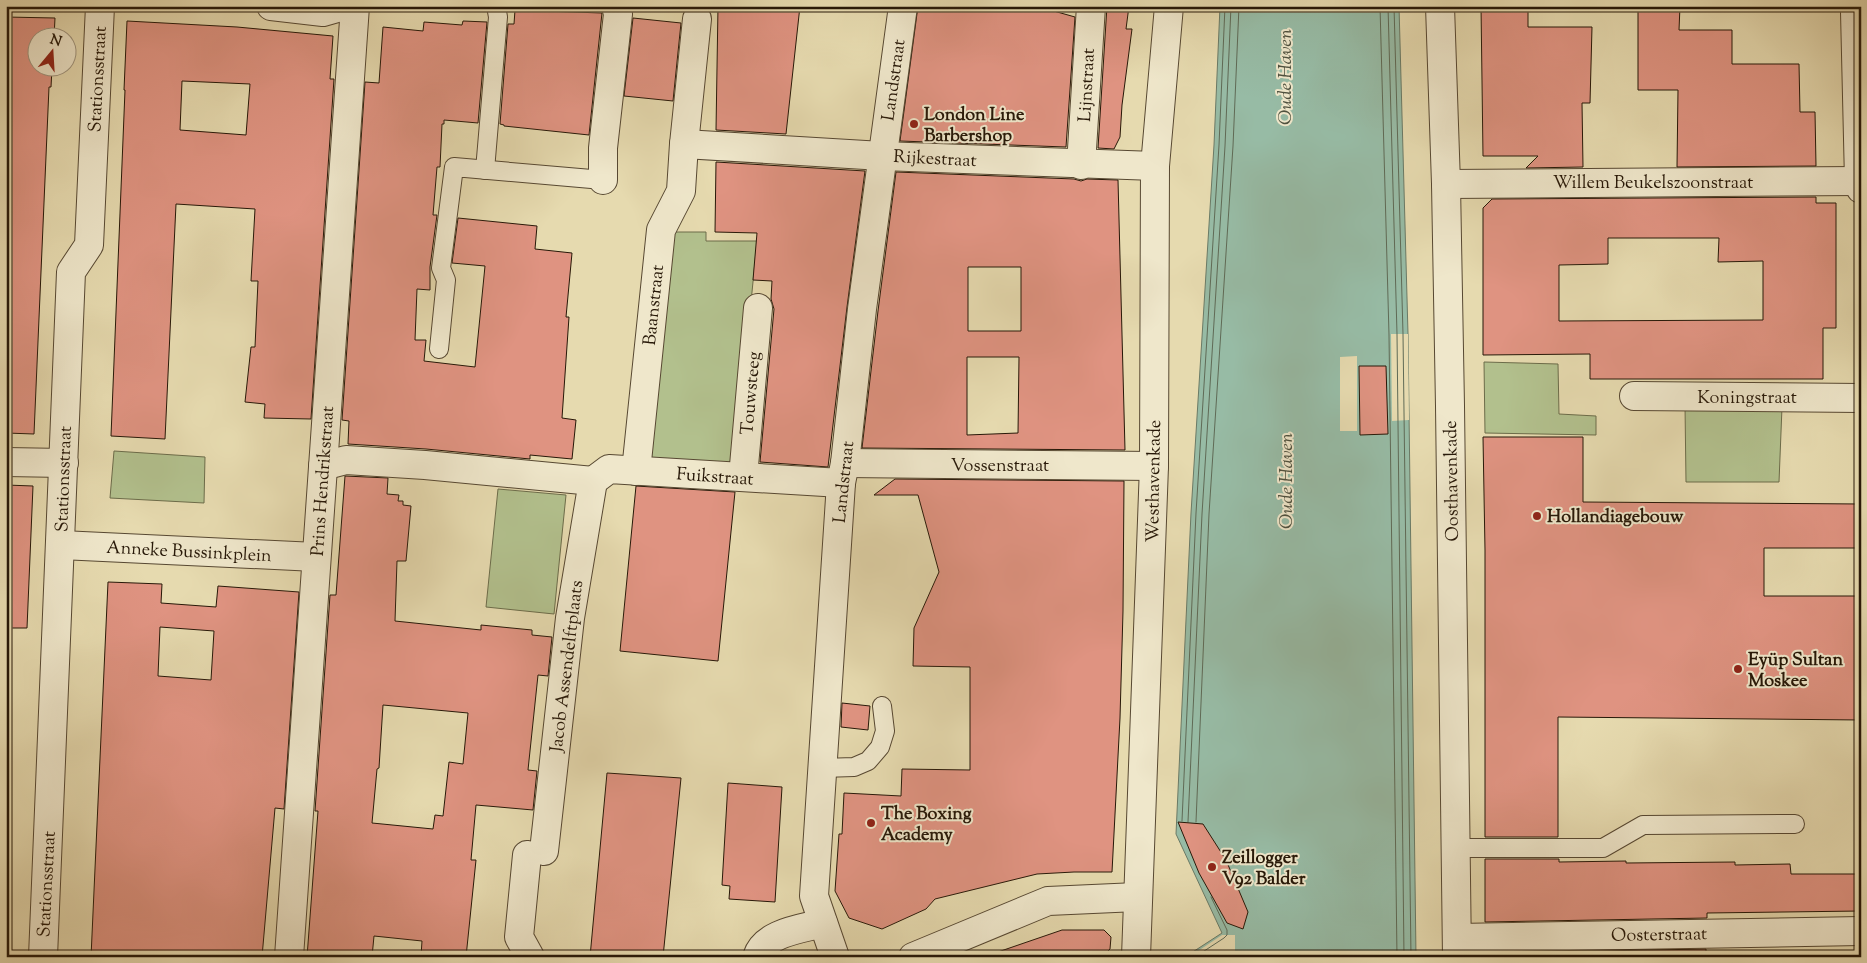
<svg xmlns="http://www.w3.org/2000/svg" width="1867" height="963" viewBox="0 0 1867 963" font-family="'Sorts Mill Goudy',serif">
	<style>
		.green { fill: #b2c08d; stroke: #6c6c4a }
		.water { fill: #97bba5; stroke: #6a7a66 }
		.pier { fill: #e6daaf }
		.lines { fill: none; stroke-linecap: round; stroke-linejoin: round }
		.shore { stroke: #5f6a56; stroke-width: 1 }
		.building { fill: #df9381; stroke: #271808; fill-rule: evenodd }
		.lane-casing { stroke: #574832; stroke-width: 20 }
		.street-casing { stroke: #574832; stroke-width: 30 }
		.lane { stroke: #efe7cb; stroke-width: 18 }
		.street { stroke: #efe7cb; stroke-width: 28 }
		.poi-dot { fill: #8f2418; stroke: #efe7cb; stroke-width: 2 }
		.labels { text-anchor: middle; stroke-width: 4; stroke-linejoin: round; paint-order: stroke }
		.street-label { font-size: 18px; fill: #271808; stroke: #efe7cb }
		.poi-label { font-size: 18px; font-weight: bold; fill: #271808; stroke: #efe7cb; text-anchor: start }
		.water-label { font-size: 19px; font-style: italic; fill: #4e513f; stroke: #efe7cb }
	</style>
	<rect width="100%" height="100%" fill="#e6daaf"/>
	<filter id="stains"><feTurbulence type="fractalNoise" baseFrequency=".004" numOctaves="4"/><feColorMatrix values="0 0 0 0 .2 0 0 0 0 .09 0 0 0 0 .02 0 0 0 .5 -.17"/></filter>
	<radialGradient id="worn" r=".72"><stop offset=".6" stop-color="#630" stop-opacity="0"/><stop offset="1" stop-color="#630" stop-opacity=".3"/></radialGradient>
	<g class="green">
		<path d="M670,232H706V241H757L735,466L649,459Z"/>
		<path d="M1484,362L1558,364L1559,414L1596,416V435L1485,433Z"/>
		<path d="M1685,406L1782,407L1779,482H1686Z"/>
		<path d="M114,451L205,457L204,503L110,498Z"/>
		<path d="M498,489L566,495L554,614L486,607Z"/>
	</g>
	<path class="water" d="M1220,6H1399L1408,334L1416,957H1185L1222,933L1176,834L1191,513L1214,145Z"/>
	<g class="pier">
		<path d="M1391,334H1408L1409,420L1392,421Z"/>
		<path d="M1357,356V431H1340V357Z"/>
		<path d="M1222,935H1235V957H1189Z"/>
	</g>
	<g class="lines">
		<g class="shore">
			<path d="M1380,6L1389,335L1397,957"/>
			<path d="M1388,6L1397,334L1404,957"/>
			<path d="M1394,6L1403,334L1411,957"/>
			<path d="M1182,821L1196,513L1219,145L1225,6"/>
			<path d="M1188,822L1202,514L1225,146L1231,6"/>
			<path d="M1196,822L1209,514L1233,146L1239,6"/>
			<path d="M1195,957L1224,938L1227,935V930L1211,897"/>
		</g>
	</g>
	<g class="building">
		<path d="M718,6H800L786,134L716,130Z"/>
		<path d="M918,6H1036L1075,17L1066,147L900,141Z"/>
		<path d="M1107,6H1129L1126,29H1132L1122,105L1120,137L1114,149L1098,148Z"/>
		<path d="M1481,6H1528V27H1592L1590,103H1582L1583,167L1526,168L1538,156H1483Z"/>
		<path d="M1638,6H1680L1679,30H1732V64H1799L1800,112H1815L1816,166L1677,167L1678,90H1638Z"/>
		<path d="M515,10L602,13L589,135L504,126V125L500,124L508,24H514Z"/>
		<path d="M6,17L55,18L54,38H38V68H52L51,87H49L34,434L6,433Z"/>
		<path d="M633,18L681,23L673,101L624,96Z"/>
		<path d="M127,21L237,27L333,36L330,79H334L311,419L264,418L265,404L245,402L251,347H255L258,281H251L255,209L176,204L165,439L111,436L125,90H124ZM182,81L250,84L246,135L180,130Z"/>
		<path d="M463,21L487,22L478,123L444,120V124H442L440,167H437L433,215H437L430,267V290L417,289L415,340H426L424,361L475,367L485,266L452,263L458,218L537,226L535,249L572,253L566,317H569L562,418L576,420L572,459L530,455V459L426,449L348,444L349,421L342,420L365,82L379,83L383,27L423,31L424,22L462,25Z"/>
		<path d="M716,162L865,171L847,307L828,467L760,462L774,309L771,299L772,281L753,280L757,233L715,232Z"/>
		<path d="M896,172L1074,179L1081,181L1087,179L1118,180L1125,450L862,448L878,311ZM968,267H1021V331H968ZM967,357H1019L1018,433L967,435Z"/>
		<path d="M1816,197V203H1836V328H1823V379H1590V354L1483,355V208L1492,199ZM1608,238H1719L1718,262L1763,261V320L1559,321V265L1608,264Z"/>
		<path d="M1359,366H1386L1388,434L1360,435Z"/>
		<path d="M1483,437H1583V502L1861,504V548H1764V596H1858V619L1861,620V720L1558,717V837H1485V550Z"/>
		<path d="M345,476L388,478L387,494L399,495L398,501H403V505L411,506L406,561H397L395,621L481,630V625L532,630V635L552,637L548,676L538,675L528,770L537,771L533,810L476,805L471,860H476L466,957L421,956L422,941L374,936L372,957H307L318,811H315L330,595H336ZM383,705L468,713L463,764L449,762L443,816L435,815L433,829L372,823L377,769L379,768Z"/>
		<path d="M895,479L1124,481L1123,611L1120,718L1112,872H1074L1037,874L935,899L926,909L882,929L849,918L835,891L839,834H842L844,793L901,796L902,769L970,770V667L913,666L914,628L939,572L918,495H874Z"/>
		<path d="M6,485L33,486L27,628H6Z"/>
		<path d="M636,486L735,492L718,661L620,651Z"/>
		<path d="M108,582L162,584L161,603L216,607L218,586L299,592L284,809L275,808L262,957H91ZM160,627L214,631L211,680L158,676Z"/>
		<path d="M842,703L870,706L868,730L841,727Z"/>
		<path d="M607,773L681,778L663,957H590Z"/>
		<path d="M728,783L782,787L775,902L729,899L730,886L722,885Z"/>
		<path d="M1178,822L1203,824L1226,860L1248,912L1243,929L1227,923L1199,873Z"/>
		<path d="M1485,859H1559V862L1626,861V863L1735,862V865L1790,864L1791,874H1861V911L1707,913V918L1485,922Z"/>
		<path d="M1062,930H1104L1111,937L1110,949L1102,957H996L995,953Z"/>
		<path d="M1706,949V957H1486V953Z"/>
	</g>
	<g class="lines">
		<defs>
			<g id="lane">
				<path d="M485,170L498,17L496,6"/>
				<path d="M439,349L446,280L441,268L454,167L603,180"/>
				<path d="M822,768L854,767L868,761L880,747L885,731L882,706"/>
				<path d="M1456,848H1603L1643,825L1795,824"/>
			</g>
			<g id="street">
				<path d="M271,6L323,12L344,6"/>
				<path d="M1440,6L1446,184L1450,406L1457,957"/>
				<path d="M1861,12H1855L1859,181L1861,189"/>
				<path d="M684,144L882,156L1155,166"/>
				<path d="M1081,165L1091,6"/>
				<path d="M603,180V148L618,14L616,6"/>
				<path d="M1446,184L1861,181"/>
				<path d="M1634,396L1861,398"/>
				<path d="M6,462L64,463"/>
				<path d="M845,463L1154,466"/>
				<path d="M323,466L346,460L425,465L593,481"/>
				<path d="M636,471L661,230L681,191L684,144L697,19"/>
				<path d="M743,477L758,308"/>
				<path d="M593,481L609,469L841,483"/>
				<path d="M61,545L316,557"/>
				<path d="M544,851L570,618L593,481"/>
				<path d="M527,855L519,937L530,957"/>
				<path d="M1457,938L1861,931"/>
				<path d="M43,957L71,272L89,245L100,6"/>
				<path d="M289,957L355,6"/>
				<path d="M757,957C765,932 802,929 823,923"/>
				<path d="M835,957L814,896L841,483L845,463L862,309L903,6"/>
				<path d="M913,957L1048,901L1137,897"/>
				<path d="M1136,957L1154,466L1155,166L1169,6"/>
			</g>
		</defs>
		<use href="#lane" class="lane-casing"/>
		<use href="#street" class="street-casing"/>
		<use href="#lane" class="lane"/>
		<use href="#street" class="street"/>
	</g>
	<g class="poi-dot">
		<circle cx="914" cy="124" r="5"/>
		<circle cx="1537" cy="516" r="5"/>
		<circle cx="1738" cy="669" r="5"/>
		<circle cx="871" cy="823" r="5"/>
		<circle cx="1212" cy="867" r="5"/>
	</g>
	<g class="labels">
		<g class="street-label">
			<text transform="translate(97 79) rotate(-87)" y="6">Stationsstraat</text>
			<text transform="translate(893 80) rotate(-82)" y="6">Landstraat</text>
			<text transform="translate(1086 85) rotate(-87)" y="6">Lijnstraat</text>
			<text transform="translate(935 158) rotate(3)" y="6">Rijkestraat</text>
			<text x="1653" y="188">Willem Beukelszoonstraat</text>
			<text transform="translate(653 305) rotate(-84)" y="6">Baanstraat</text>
			<text transform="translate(750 393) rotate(-85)" y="6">Touwsteeg</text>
			<text x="1747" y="403">Koningstraat</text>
			<text x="1000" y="471">Vossenstraat</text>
			<text transform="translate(715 476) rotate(4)" y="6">Fuikstraat</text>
			<text transform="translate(63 479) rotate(-88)" y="6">Stationsstraat</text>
			<text transform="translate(322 481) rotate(-86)" y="6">Prins Hendrikstraat</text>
			<text transform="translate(1153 481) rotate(-89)" y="6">Westhavenkade</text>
			<text transform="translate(1451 481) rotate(-91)" y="6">Oosthavenkade</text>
			<text transform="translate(843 482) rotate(-84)" y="6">Landstraat</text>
			<text transform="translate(189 551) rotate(3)" y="6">Anneke Bussinkplein</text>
			<text transform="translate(566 666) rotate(-83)" y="6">Jacob Assendelftplaats</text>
			<text transform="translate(46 884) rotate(-87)" y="6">Stationsstraat</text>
			<text transform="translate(1659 934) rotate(-1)" y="6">Oosterstraat</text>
		</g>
		<g class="poi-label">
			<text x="924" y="120">London Line<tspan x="924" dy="21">Barbershop</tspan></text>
			<text x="1547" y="522">Hollandiagebouw</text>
			<text x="1748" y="665">Eyüp Sultan<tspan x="1748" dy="21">Moskee</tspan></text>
			<text x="881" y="819">The Boxing<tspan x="881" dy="21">Academy</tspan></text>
			<text x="1222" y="863">Zeillogger<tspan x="1222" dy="21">V92 Balder</tspan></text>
		</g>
		<g class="water-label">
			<text transform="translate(1284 77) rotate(-90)" y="7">Oude Haven</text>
			<text transform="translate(1285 481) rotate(-90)" y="7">Oude Haven</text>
		</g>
	</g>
	<rect width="1867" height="963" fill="none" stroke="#e6daaf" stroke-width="25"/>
	<rect x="8" y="8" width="1852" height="948" fill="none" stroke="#271808" stroke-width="2.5"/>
	<rect x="12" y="12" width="1842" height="938" fill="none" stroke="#271808"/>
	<g transform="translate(52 52) rotate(18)"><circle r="24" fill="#efe7cb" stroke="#9f947d"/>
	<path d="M0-4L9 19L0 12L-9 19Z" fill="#8f2418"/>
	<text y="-8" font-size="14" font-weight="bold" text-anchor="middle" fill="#271808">N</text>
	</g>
	<rect width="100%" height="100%" filter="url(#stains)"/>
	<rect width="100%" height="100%" fill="url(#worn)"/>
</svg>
